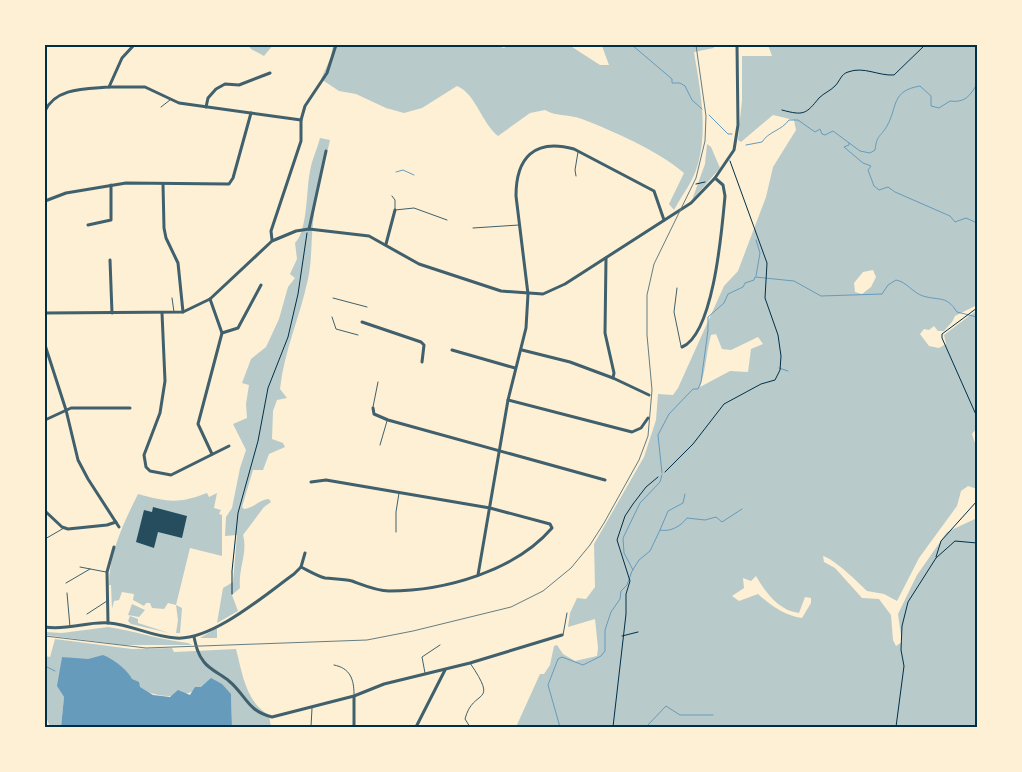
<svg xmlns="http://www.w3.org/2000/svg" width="1022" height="772" viewBox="0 0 1022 772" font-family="'Roboto Serif',serif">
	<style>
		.green { fill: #b9caca; fill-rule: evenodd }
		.water { fill: #669bbc }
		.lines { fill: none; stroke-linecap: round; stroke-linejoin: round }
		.stream { stroke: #669bbc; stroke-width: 1 }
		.building { fill: #264d5e }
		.path { stroke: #003049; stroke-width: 1 }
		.service { stroke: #3f606c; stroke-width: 1 }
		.minor { stroke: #3f606c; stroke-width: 3 }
		.tram { stroke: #657d81; stroke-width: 1 }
		.neatline { fill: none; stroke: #003049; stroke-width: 2 }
	</style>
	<rect width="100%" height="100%" fill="#fdf0d5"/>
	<g class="green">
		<path d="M248,45H273L264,56L251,49Z"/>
		<path d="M333,45H495L504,48L508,45L525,47L532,45H569L600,65H609L602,46L604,45H713L714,48L694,52C700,89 708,127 698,164C693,182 682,195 674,210L669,204L684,173C657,150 615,132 582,119C569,114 557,117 545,110L530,113L498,136C481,122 476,94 457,86L422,108L404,113L386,108L356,94L339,91L321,79L331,57Z"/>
		<path d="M768,45H977V305L955,316L952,322L944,331H938L934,326L929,330L924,329L920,334L929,346L939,348L946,344L944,335L977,310V428L972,434L977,449V489L968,486L961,491L957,506L919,558L897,601L884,594L867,591C858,582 834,559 823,556L824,562L835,568L862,598L879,599L891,615L893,640L896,646L902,642L898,614L917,575L947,532L977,518V727H516L540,674H544L550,665L554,646L557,645L563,654L575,661L597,656L598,648L595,619L568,627L570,613L577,598L586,599L595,587L594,544L644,457L656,420L658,394L673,395L678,388L724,286L738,271L766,197L773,167L796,130L794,120L773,115L741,142L738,140L742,100V56H772ZM873,270L876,277L871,287L862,294L855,292L854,283L863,272ZM716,334L722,349L731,350L758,337L763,344L751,349L748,372L730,371L700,387C706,370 706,353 711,335ZM756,576C765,592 779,611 799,613L805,597L811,598V603L802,618C785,616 770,605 758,594L739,601L732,596L744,588L743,578L751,581Z"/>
		<path d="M320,138L330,140C324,167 315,195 313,223C311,241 312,261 308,279C300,317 284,351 280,389L287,398L277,400L273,411L272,439L283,443L285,447L269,454L263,470H253L242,507L244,509C253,508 261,499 269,499L271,502L264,507L243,535C248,553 238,569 240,588L232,595L238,611L217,623L223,588L233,582L237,535L225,536L226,517L232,508L240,468L246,450L233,424L247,418L246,404L249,385L242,383L251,359L266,347L279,319L288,287L295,278L290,274L297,259L295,243C308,230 306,190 310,171C312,159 317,150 320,138Z"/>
		<path d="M707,144L711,147L720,168L692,200L705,164Z"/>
		<path d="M207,493L209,497L217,493L214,508L221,510L219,514L222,515V556L190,548L176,605L182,608L180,633H176L178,620L176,605L168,603L164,609L152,608L150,603H146L144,606L133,600L134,594L122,592L119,600L114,601L112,609L111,585H109C109,553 124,522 138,494C167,502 179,504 207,493Z"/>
		<path d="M132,604L145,610L139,617L128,615Z"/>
		<path d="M130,616L138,619V623L169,633L131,624L128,621Z"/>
		<path d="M108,627C135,631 161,640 188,643L192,645H123L45,635V632L62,633Z"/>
		<path d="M217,628V638H200Z"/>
		<path d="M55,639L132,649L172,648L174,652L236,649C242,672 246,703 269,715L271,727H232L231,694L201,687C182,700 147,700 132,680C127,672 116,660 107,657C100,654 96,658 89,659C81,660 71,658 62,657L58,687L64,697L61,727H50L45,714V656L50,657Z"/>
	</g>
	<path class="water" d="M103,655C112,658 128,670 132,679L139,682L140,687L153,695L170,697L178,690L190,695L195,687H201L211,678L222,684L231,694L232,727H61L64,697L57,686L62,657L88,659Z"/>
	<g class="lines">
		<g class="stream">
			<path d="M632,45L672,79V83H680L685,86L692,100L702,109"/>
			<path d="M709,115L728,134H732"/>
			<path d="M849,143V145L844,147L863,163L871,166L868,170L874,186L879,190L888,187L895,192L950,216L955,222L966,218L977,223"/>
			<path d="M746,145L762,142C769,131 781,131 789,120H798L815,132L820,129L822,134L825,135L833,131L860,151L870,153L875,150C877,134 880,138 887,126C898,106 891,91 920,86L931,96V106L939,108L950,101C965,103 970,96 977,84"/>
			<path d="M396,172L403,170L414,175"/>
			<path d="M756,276L760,253L756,240"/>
			<path d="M779,368L788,371"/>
			<path d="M662,473L658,435L669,414L693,389H698L701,382L708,330V317L724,303L728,294L743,287L745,283L754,280L755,277L794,281L821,296L882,294L888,285L896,280C907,282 913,293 923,296C940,301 946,295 957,312L977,317"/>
			<path d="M660,530L668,511L683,503L685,494"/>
			<path d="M633,570L624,553L623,538L640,503L660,482L662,475"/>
			<path d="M45,666L55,671"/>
			<path d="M560,727L548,685L558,659L562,657L583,665L601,656L605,651V630L611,612L620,599L621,591L627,585L632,571L639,560L650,551L660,530C670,532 680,527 687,518L705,520L716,517L722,522L742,509"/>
			<path d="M646,727L666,706L680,715H713"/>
		</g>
	</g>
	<path class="building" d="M153,507L187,516L182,538L158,532L154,548L136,542L144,510L152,512Z"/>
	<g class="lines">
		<g class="path">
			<path d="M782,110C804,116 806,114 819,98C824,93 830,91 835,86C840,81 841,74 848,72C864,66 878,76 894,75L925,45"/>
			<path d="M696,184L705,182"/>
			<path d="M977,308L942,334V338L977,417"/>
			<path d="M665,472L693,444L724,404L761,384L775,380L780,370L781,356L778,335L765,298L767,263L730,161"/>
			<path d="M936,557L941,541L977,501"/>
			<path d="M232,594V571L238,513L258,441L268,388L288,337L298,294L307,233"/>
			<path d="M622,636L638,632"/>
			<path d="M613,727L626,614V594L630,581L617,540L625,516L633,504L646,487L658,477"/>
			<path d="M896,727L904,666L901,650L902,626L908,602L936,558L955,541L977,543"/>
		</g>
		<g class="service">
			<path d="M161,107L170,100"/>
			<path d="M576,176L575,170L578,152"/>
			<path d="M392,196L395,200V210L414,208L447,220"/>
			<path d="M473,228L519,225"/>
			<path d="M677,288L674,312L681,346"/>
			<path d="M172,298L174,312"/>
			<path d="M333,298L367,307"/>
			<path d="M332,317L336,329L358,335"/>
			<path d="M373,407L378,382"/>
			<path d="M380,445L387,421"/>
			<path d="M396,532V512L399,493"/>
			<path d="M45,539L64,528"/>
			<path d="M80,567L106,572"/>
			<path d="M66,583L90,569"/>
			<path d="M67,593L70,627"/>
			<path d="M87,614L107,601"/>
			<path d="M563,635L567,613"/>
			<path d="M334,665C350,668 354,679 354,694"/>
			<path d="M425,673L422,657L440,645"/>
			<path d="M311,727L312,708"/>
			<path d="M470,727L465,719C473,687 500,707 470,663"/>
		</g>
		<g class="minor">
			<path d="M109,87H145L179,103L301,120"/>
			<path d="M206,107L208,98L216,89L225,84L239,85L270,73"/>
			<path d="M45,111C56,87 87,89 109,87L122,58L134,45"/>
			<path d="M715,178L734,150L738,125L737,45"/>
			<path d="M163,184L164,228L166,238L178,263L183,312"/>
			<path d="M45,201L66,193L126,183L229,184L233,178L251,113"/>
			<path d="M88,225L111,220V185"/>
			<path d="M309,229L326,151"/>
			<path d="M272,240L271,231L301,141V120L305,106L327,73L336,45"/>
			<path d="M386,244L395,210"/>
			<path d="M606,258L605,333L614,373L613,378L649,395"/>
			<path d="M110,260L112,313"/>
			<path d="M210,299L222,333L198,424L212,454"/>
			<path d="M45,313L183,312L210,299L272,241L296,231L309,229L369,236L419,264L501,291L543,294L565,284L691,203L715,178L723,185L725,196C722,228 714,334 682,347"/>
			<path d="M162,313L165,381L160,413L144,455L146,467L150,471L171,475L229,446"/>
			<path d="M362,322L421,342L424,345L422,362"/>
			<path d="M222,333L238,328L261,285"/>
			<path d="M45,345L66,410L78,460L88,479L119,527"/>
			<path d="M452,350L515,368"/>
			<path d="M522,350L570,362L613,378"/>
			<path d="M508,400L632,432L641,428L648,418"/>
			<path d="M373,408L374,414L388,420L605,480"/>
			<path d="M45,420L71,408H130"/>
			<path d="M45,511L62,527L68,529L107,525L116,522"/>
			<path d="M301,567C309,571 317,576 325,578C334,579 343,579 352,581C363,585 377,591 389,591C445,591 515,571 552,528L550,524L490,508L326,480L311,482"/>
			<path d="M478,575L508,400L526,328L528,294L516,196C516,158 534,138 574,149L654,191L664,220"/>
			<path d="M108,623L107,572L114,547"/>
			<path d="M45,627C67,631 88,621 109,623C132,625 153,637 176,638C212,641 266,594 294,574L301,567L305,553"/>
			<path d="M194,637C196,646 198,655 204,662C210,670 221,674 229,681C246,695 247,711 272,717L354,696L384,684L470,663L562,635"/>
			<path d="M354,696V727"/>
			<path d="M416,727L445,670"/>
		</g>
		<path class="tram" d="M45,636L146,648L367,640L413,631L511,607L543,591L571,568L590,545L604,523L639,460L648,436L652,390L647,335V295L654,264L696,178L705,141L706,116L696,45"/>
	</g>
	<rect width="1022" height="772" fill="none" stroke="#fdf0d5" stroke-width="92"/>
	<rect x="46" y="46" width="930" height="680" class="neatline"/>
</svg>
